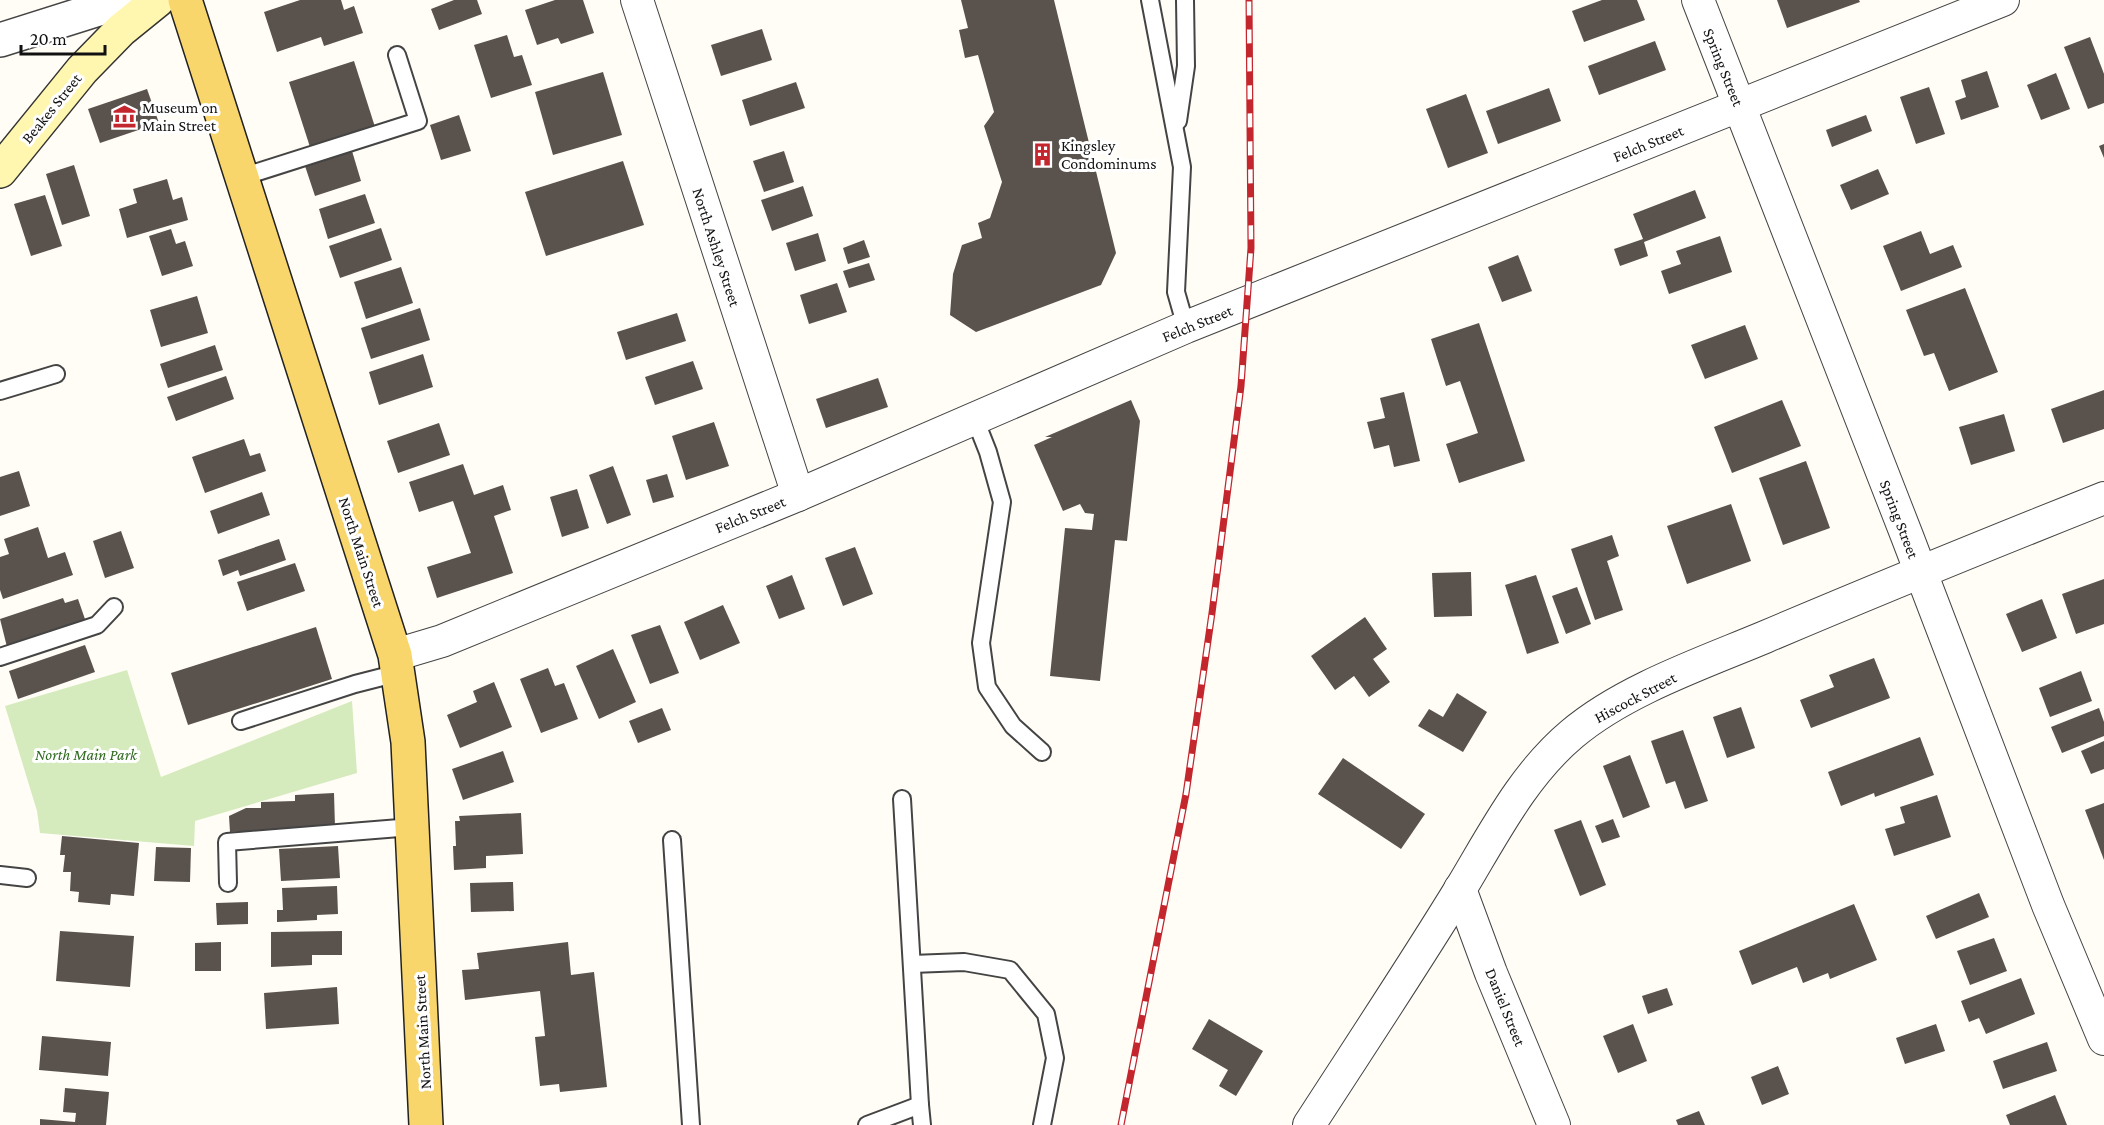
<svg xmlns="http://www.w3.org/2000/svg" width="2104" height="1125" viewBox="0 0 2104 1125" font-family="'Crimson Pro',serif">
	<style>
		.green { fill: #d5ebbd }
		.building { fill: #5a524d }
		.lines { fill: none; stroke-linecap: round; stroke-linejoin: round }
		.service-casing { stroke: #444; stroke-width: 20 }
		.minor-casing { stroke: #444; stroke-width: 34 }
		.tertiary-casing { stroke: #444; stroke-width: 36 }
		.secondary-casing { stroke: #333; stroke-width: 36 }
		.primary-casing { stroke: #222; stroke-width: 36 }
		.service { stroke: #fff; stroke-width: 16 }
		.minor { stroke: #fff; stroke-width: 32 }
		.tertiary { stroke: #fff; stroke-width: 33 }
		.secondary { stroke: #fff6b0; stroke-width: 33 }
		.primary { stroke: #f9d66b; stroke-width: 33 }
		.rail-casing { stroke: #c4262e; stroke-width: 7 }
		.rail { stroke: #fff; stroke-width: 4.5; stroke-dasharray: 14; stroke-linecap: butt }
		.labels { text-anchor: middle; stroke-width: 6; stroke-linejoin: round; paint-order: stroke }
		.street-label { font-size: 16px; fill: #111; stroke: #fff }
		.poi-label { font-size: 16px; fill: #111; stroke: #fff; text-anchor: start }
		.park-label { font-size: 16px; font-style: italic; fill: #2f6b1f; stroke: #fff }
	</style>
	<rect width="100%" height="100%" fill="#fffdf5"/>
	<path class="green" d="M127,670L161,777L352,701L357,773L195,821L194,846L40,833L37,811L5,706Z"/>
	<g class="building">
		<path d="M300,0H341L344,10L354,6L363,33L324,46L321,37L277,52L264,12Z"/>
		<path d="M454,0H477L482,14L439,30L431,9Z"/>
		<path d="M555,0H583L594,33L561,44L558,38L537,45L525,10Z"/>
		<path d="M961,0H1054L1116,253L1101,285L976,332L950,315L953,274L962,245L982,238L978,223L990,218L1002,182L984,126L994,112L978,55L965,58L959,30L968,28Z"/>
		<path d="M1602,0H1637L1645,20L1584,42L1572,11Z"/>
		<path d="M1777,0H1859L1860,2L1787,28Z"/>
		<path d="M762,29L772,60L721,76L711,45Z"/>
		<path d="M507,35L514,57L522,55L532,85L491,98L474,45Z"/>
		<path d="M2090,37L2104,74V103L2088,109L2064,47Z"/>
		<path d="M1655,41L1666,70L1599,95L1588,66Z"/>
		<path d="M354,61L375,127L310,147L289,82Z"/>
		<path d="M1987,71L1999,107L1961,120L1955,101L1966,97L1961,80Z"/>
		<path d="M603,72L622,135L553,155L535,92Z"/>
		<path d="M2056,73L2070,109L2041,120L2027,85Z"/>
		<path d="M796,82L805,108L750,126L742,100Z"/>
		<path d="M1929,87L1945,134L1916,144L1900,97Z"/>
		<path d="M1549,88L1561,121L1498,144L1486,111Z"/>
		<path d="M147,89L159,123L100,143L88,109Z"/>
		<path d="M1466,94L1488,153L1448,168L1426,109Z"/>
		<path d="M459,115L471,151L441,160L430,125Z"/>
		<path d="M1866,115L1872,131L1832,147L1826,130Z"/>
		<path d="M2104,144V158L2099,146Z"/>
		<path d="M352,151L361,181L315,196L305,166Z"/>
		<path d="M784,151L794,182L764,192L753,161Z"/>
		<path d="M623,161L644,225L546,256L525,192Z"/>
		<path d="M74,165L90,216L62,225L46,174Z"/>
		<path d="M1878,169L1889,194L1851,210L1840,185Z"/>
		<path d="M167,179L173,200L182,197L188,220L127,238L119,209L137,203L133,189Z"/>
		<path d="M803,186L813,216L772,231L761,200Z"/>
		<path d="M1695,190L1706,218L1644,242L1648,256L1620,266L1614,249L1643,239L1633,214Z"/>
		<path d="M365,194L375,223L328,239L319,209Z"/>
		<path d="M45,195L62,246L31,256L14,204Z"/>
		<path d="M381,228L392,260L340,278L329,246Z"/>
		<path d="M171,229L176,244L185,241L193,266L162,276L149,236Z"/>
		<path d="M1921,231L1930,254L1953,245L1962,267L1901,291L1883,246Z"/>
		<path d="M818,233L826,261L795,271L786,243Z"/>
		<path d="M1720,236L1732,272L1669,294L1661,271L1681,264L1676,251Z"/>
		<path d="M864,240L870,257L848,264L843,248Z"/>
		<path d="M1518,255L1532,291L1502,302L1488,267Z"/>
		<path d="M869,263L875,280L849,288L843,271Z"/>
		<path d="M401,267L413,303L366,319L354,282Z"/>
		<path d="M837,283L847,312L809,324L800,295Z"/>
		<path d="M1965,288L1998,372L1949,391L1934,353L1924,356L1906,310Z"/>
		<path d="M197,296L208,333L161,347L150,310Z"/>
		<path d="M420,308L430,340L371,359L361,328Z"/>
		<path d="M677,313L686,341L626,360L617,332Z"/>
		<path d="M1479,323L1525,461L1459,483L1446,444L1478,433L1460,381L1446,386L1431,339Z"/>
		<path d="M1745,325L1758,359L1705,379L1691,345Z"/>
		<path d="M215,345L223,370L168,388L160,364Z"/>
		<path d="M423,354L433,387L379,405L369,372Z"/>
		<path d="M693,361L703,389L655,405L645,377Z"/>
		<path d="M226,376L234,399L176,421L167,397Z"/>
		<path d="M878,378L888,407L826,428L816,399Z"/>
		<path d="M2104,390V429L2063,443L2051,409Z"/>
		<path d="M1404,392L1420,461L1394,467L1389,445L1374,449L1367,422L1385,418L1380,398Z"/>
		<path d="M1131,400L1140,421L1127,541L1115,540L1100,681L1050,676L1065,528L1092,530L1094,514L1085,513L1080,504L1063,511L1034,445L1052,437H1045Z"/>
		<path d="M1782,400L1801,446L1732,473L1714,427Z"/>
		<path d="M2004,414L2015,451L1971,465L1959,427Z"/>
		<path d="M714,422L729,466L686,480L672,436Z"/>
		<path d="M439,423L450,455L398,473L387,441Z"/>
		<path d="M244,439L250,456L260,453L266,471L205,493L192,457Z"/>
		<path d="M1806,461L1830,528L1783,545L1759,478Z"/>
		<path d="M463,464L474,495L503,485L511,510L494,516L513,573L437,598L427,567L471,553L453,501L419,512L409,482Z"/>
		<path d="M613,466L631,515L607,524L589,475Z"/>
		<path d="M19,471L30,506L0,516V477Z"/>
		<path d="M667,474L674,497L653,503L646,480Z"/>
		<path d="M577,489L589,528L562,537L550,497Z"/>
		<path d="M262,492L270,515L218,534L210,511Z"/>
		<path d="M1731,504L1751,561L1687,584L1667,526Z"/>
		<path d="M38,527L48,558L65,552L73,575L3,599L0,590V557L9,554L4,539Z"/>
		<path d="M121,531L134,568L105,578L93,541Z"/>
		<path d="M1612,535L1619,556L1607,561L1623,610L1595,620L1571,549Z"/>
		<path d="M279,539L286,560L240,576L238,570L223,576L218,560Z"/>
		<path d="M855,547L873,594L843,606L825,558Z"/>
		<path d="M295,563L305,591L247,611L237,582Z"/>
		<path d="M1471,572L1472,616L1434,617L1432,573Z"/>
		<path d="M792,575L805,609L779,619L766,586Z"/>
		<path d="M1536,575L1559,643L1527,654L1505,585Z"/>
		<path d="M2104,579V624L2076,634L2062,594Z"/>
		<path d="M1577,587L1591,624L1566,634L1552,596Z"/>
		<path d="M63,598L65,603L78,599L86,622L7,647L0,619Z"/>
		<path d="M2042,599L2057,638L2022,652L2006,614Z"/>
		<path d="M723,605L740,643L700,660L684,622Z"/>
		<path d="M1365,617L1387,649L1373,659L1390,682L1369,697L1354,676L1335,690L1311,656Z"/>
		<path d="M660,625L679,673L650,684L631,635Z"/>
		<path d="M316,627L332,679L188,725L171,673Z"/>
		<path d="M85,645L95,672L18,699L9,671Z"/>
		<path d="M613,649L636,702L599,719L576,666Z"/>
		<path d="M1874,658L1890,698L1811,728L1800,700L1834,687L1829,675Z"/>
		<path d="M548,668L555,686L564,683L578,719L541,733L520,679Z"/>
		<path d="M2081,671L2092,701L2050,717L2039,688Z"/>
		<path d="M494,682L512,727L460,748L447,715L477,702L473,691Z"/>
		<path d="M1457,693L1487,712L1463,752L1418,726L1429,709L1443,717Z"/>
		<path d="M1741,707L1755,748L1727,758L1713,717Z"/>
		<path d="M662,708L671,730L638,743L629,721Z"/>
		<path d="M2099,708L2104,722V736L2062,753L2051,727Z"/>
		<path d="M1683,730L1708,801L1685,809L1675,781L1666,784L1651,741Z"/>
		<path d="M1920,737L1934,775L1875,797L1874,793L1841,806L1828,772Z"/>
		<path d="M2104,741V769L2091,774L2081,751Z"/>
		<path d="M503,751L514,782L463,800L452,769Z"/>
		<path d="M1630,755L1650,807L1623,818L1603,766Z"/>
		<path d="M1343,758L1425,814L1401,849L1318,794Z"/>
		<path d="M334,793L335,827L230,832L229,816L246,808H261V802L295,801V795Z"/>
		<path d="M1937,795L1951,837L1894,856L1885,829L1905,823L1900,807Z"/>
		<path d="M2104,803V860L2085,810Z"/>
		<path d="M521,813L523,854L486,856V868L454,870L453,846H456L455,821H460L459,816Z"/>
		<path d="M1613,819L1620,837L1602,843L1595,826Z"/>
		<path d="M1581,820L1606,885L1580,896L1554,830Z"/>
		<path d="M62,836L139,843L134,896L111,894L110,905L78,902L79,892L70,891L71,872H63L65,855H60Z"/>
		<path d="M338,846L340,878L281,881L279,849Z"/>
		<path d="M156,847L191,848L190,882L154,881Z"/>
		<path d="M513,882L514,911L471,912L470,883Z"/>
		<path d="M337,886L338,914L317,915V920L277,922V910H283L282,888Z"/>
		<path d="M1979,893L1989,917L1936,939L1926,916Z"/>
		<path d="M248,902V924L217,925L216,903Z"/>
		<path d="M1854,904L1877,960L1830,979L1828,973L1803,983L1797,967L1752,985L1739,951Z"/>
		<path d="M60,931L134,936L130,987L56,981Z"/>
		<path d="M342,931V955H312V965L271,967V932Z"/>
		<path d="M1994,938L2007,971L1970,985L1957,951Z"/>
		<path d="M221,942V971H195V943Z"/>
		<path d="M568,942L571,975L594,972L607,1087L560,1092L559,1084L540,1086L535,1037L545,1036L540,991L465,1000L462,970L479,969L477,953Z"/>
		<path d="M2021,978L2035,1014L1986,1034L1979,1018L1969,1022L1961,1001Z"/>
		<path d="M337,987L339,1024L266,1029L264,993Z"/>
		<path d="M1667,988L1673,1005L1648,1014L1642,996Z"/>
		<path d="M1209,1019L1263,1051L1236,1096L1219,1086L1228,1070L1192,1049Z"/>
		<path d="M1633,1024L1647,1061L1618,1073L1603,1036Z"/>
		<path d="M1936,1024L1945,1051L1905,1064L1896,1038Z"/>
		<path d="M42,1036L111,1042L108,1076L39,1070Z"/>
		<path d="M2047,1042L2057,1071L2003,1089L1993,1061Z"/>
		<path d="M1778,1066L1789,1094L1762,1105L1751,1077Z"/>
		<path d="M65,1088L109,1092L106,1125H40V1119L75,1122L76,1113L63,1112Z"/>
		<path d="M2055,1095L2067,1125H2010L2006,1115Z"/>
		<path d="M1699,1111L1705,1125H1678L1676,1120Z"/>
	</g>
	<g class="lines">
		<defs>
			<g id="service">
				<path d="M1150,0L1182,167L1176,292L1186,327"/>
				<path d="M1178,121L1186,66L1185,0"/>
				<path d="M242,177L418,121L397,55"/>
				<path d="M0,391L56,374"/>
				<path d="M975,419L988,452L1002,502L981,643L987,687L1013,726L1042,752"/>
				<path d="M0,657L97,625L114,607"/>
				<path d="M241,721L355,684L398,673"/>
				<path d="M902,799L920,1105"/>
				<path d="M672,840L691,1125"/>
				<path d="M0,875L27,878"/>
				<path d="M228,883L227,842L412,827"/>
				<path d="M912,964L964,962L1010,970L1046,1014L1055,1058L1042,1125"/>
				<path d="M867,1125L920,1105L922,1125"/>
			</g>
			<g id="minor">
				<path d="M637,0L798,495"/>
				<path d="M1698,0L1907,536L2048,905L2104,1039"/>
				<path d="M395,655L442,641L798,495L1186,327L2003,0"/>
				<path d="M1460,889L1491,973L1554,1125"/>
				<path d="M1309,1125C1360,1046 1412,968 1461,888C1493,835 1523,775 1572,734C1624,690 1703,663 1765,637C1878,589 1991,543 2104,498"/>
			</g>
			<path id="tertiary" d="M0,40L127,0"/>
			<path id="secondary" d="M0,171L82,70L121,30L158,0"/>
			<path id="primary" d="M185,0L395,655L408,742L426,1125"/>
		</defs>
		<use href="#service" class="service-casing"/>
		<use href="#minor" class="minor-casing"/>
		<use href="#tertiary" class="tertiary-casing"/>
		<use href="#secondary" class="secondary-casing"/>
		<use href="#primary" class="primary-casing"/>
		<use href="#service" class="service"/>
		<use href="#minor" class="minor"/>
		<use href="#tertiary" class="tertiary"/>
		<use href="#secondary" class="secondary"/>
		<use href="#primary" class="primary"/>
		<defs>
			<path id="rail" d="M1121,1125L1186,794L1212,613L1241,386L1251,248L1249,0"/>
		</defs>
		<use href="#rail" class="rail-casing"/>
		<use href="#rail" class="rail"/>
	</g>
	<defs>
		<symbol id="museum-bare" viewBox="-9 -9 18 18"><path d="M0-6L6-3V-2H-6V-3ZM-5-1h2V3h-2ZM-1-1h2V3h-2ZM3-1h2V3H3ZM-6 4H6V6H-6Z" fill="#c4262e" stroke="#fff" stroke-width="2.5" paint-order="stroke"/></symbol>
		<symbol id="building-bare" viewBox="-9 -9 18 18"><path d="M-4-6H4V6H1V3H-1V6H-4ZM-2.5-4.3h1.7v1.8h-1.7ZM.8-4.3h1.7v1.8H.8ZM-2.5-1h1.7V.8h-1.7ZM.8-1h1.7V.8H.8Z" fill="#c4262e" stroke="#fff" stroke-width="2.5" paint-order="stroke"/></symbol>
	</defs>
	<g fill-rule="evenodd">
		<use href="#museum-bare" x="108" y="100" width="33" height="33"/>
		<use href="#building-bare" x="1026" y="138" width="33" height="33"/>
	</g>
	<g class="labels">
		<g class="street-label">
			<text transform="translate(1724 67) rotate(68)" y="6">Spring Street</text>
			<text transform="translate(51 108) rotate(-51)" y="6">Beakes Street</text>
			<text transform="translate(1648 143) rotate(-22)" y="6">Felch Street</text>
			<text transform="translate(717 247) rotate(72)" y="6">North Ashley Street</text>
			<text transform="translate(1197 323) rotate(-22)" y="6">Felch Street</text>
			<text transform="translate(750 514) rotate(-22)" y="6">Felch Street</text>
			<text transform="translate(1900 519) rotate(69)" y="6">Spring Street</text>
			<text transform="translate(362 552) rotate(72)" y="6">North Main Street</text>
			<text transform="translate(1635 697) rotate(-28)" y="6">Hiscock Street</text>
			<text transform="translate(1506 1007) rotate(68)" y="6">Daniel Street</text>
			<text transform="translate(422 1032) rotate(-93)" y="6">North Main Street</text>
		</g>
		<g class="poi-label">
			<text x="142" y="113">Museum on<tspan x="142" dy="18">Main Street</tspan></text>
			<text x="1061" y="151">Kingsley<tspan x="1061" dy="18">Condominums</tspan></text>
		</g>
		<g class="park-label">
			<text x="86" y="760">North Main Park</text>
		</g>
	</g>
	<path d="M21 45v9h84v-9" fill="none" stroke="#111111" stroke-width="3"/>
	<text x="30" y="45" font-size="18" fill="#111111" stroke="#ffffff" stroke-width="4.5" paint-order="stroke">20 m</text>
</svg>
